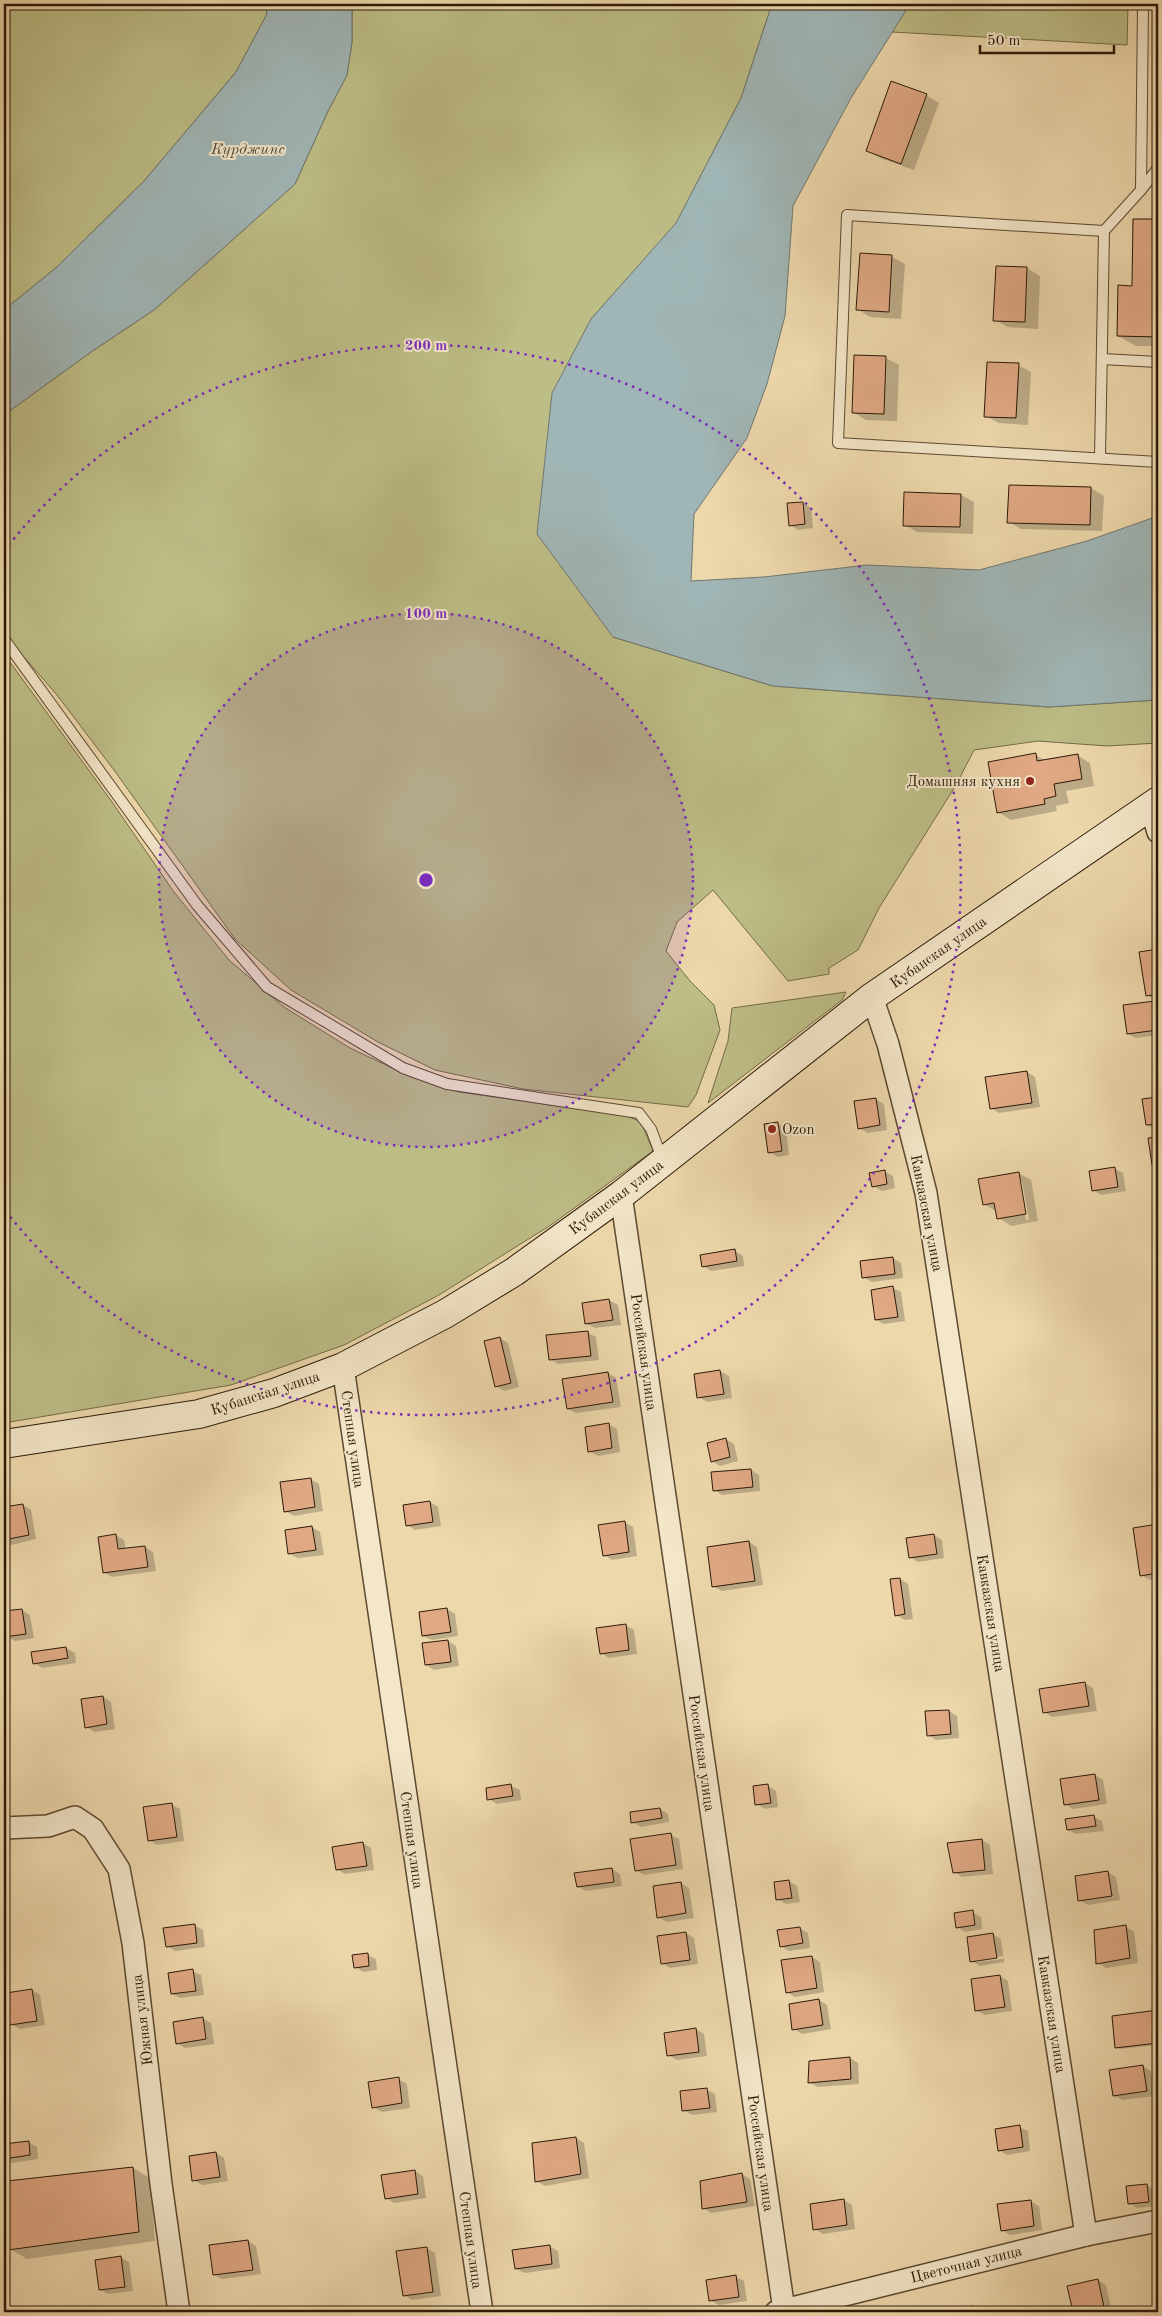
<svg xmlns="http://www.w3.org/2000/svg" width="1162" height="2316" viewBox="0 0 1162 2316" font-family="'Old Standard TT',serif">
	<style>
		.green { fill: #bdbd86; stroke: #746b46 }
		.water { fill: #a0b6b6; stroke: #717770 }
		.shadow { fill: #0003; fill-rule: evenodd }
		.building { fill: #e0a984; stroke: #2b1907 }
		.lines { fill: none; stroke-linecap: round; stroke-linejoin: round }
		.lane-casing { stroke: #5c4930; stroke-width: 12 }
		.street-casing { stroke: #5c4930; stroke-width: 24 }
		.secondary-casing { stroke: #2b1907; stroke-width: 30 }
		.lane { stroke: #f3e6c9; stroke-width: 10 }
		.street { stroke: #f3e6c9; stroke-width: 21 }
		.secondary { stroke: #f3e6c9; stroke-width: 28 }
		.ring { fill: none; stroke: #7b2cbf; stroke-width: 2.5; stroke-dasharray: 2.5 5 }
		.poi-dot { fill: #8f2418; stroke: #f3e6c9; stroke-width: 2 }
		.labels { text-anchor: middle; stroke-width: 4; stroke-linejoin: round; paint-order: stroke }
		.poi-label { font-size: 15px; fill: #2b1907; stroke: #f3e6c9; text-anchor: end }
		.street-label { font-size: 15px; fill: #2b1907; stroke: #f3e6c9 }
		.water-label { font-size: 16px; font-style: italic; fill: #545044; stroke: #f3e6c9 }
		.centre { fill: #7b2cbf; stroke: #f3e6c9; stroke-width: 2.5 }
		.ring-label { font-size: 15px; text-anchor: middle; font-weight: bold; fill: #7b2cbf; stroke: #f3e6c9; stroke-width: 4; stroke-linejoin: round; paint-order: stroke }
	</style>
	<rect width="100%" height="100%" fill="#edd8ac"/>
	<filter id="stains"><feTurbulence type="fractalNoise" baseFrequency=".004" numOctaves="4"/><feColorMatrix values="0 0 0 0 .2 0 0 0 0 .09 0 0 0 0 .02 0 0 0 .5 -.17"/></filter>
	<radialGradient id="worn" r=".72"><stop offset=".6" stop-color="#630" stop-opacity="0"/><stop offset="1" stop-color="#630" stop-opacity=".3"/></radialGradient>
	<g class="green">
		<path d="M4,4H265L267,14L236,72L144,181L57,267L4,310Z"/>
		<path d="M352,4H772L741,98L676,224L591,319L613,637L773,686L1048,707L1158,700V743L1107,746L1038,741L974,750L956,785L879,908L858,950L829,968V974L788,981L713,890L677,922L666,951L690,981L714,1005L720,1030L696,1095L688,1107L523,1089L435,1070L378,1042L291,990L235,939L114,770L57,695L16,648L4,627V415L91,352L154,310L295,184L328,111L347,75L352,42Z"/>
		<path d="M910,4H1128L1127,45L892,32Z"/>
		<path d="M4,654L112,802L174,892L229,960L284,1007L350,1048L407,1075L459,1092L627,1116L641,1122L653,1151L551,1225L439,1295L344,1345L231,1385L4,1423Z"/>
		<path d="M846,992L842,1000L708,1103L728,1041L732,1008Z"/>
	</g>
	<g class="water">
		<path d="M265,4H352V42L347,75L328,111L295,184L154,310L91,352L4,415V310L57,267L144,181L236,72L267,14Z"/>
		<path d="M772,4H910L851,98L793,206L785,316L767,384L747,438L694,514L691,581L764,577L867,565L979,570L1087,541L1158,516V700L1049,707L773,686L613,637L537,534L552,393L591,319L676,223L741,98Z"/>
	</g>
	<g class="shadow">
		<path d="M926,95L939,103L914,170L880,158L867,150Z"/>
		<path d="M1134,220H1158V346H1136L1118,336L1133,287Z"/>
		<path d="M892,257L905,264L901,319L870,317L857,309Z"/>
		<path d="M997,267L1027,268L1040,276L1038,329L1008,327L995,320Z"/>
		<path d="M855,357L886,358L899,365L897,421L866,420L853,412Z"/>
		<path d="M1018,365L1031,372L1028,425L999,423L986,416Z"/>
		<path d="M1091,488L1104,496L1102,531L1021,529L1009,522Z"/>
		<path d="M961,495L974,502L973,534L917,532L905,525Z"/>
		<path d="M803,503L811,508L813,528L798,530L790,525Z"/>
		<path d="M1036,755L1046,761L1077,755L1090,763L1094,786L1066,791L1069,803L1056,806L1057,811L1011,820L998,812Z"/>
		<path d="M1158,951V999L1155,1000L1147,995L1141,953Z"/>
		<path d="M1155,1002L1158,1004V1035L1136,1038L1128,1034Z"/>
		<path d="M1027,1072L1035,1077L1040,1107L999,1113L991,1108Z"/>
		<path d="M1158,1098V1129H1155L1147,1125L1144,1100Z"/>
		<path d="M875,1099L884,1104L887,1130L868,1133L859,1128Z"/>
		<path d="M777,1124L786,1128L789,1155L778,1157L769,1152Z"/>
		<path d="M1158,1138V1167L1154,1164L1150,1139Z"/>
		<path d="M1115,1169L1123,1173L1126,1191L1101,1195L1093,1190Z"/>
		<path d="M884,1171L893,1176L895,1188L882,1191L873,1186Z"/>
		<path d="M1018,1173L1031,1180L1038,1221L1011,1226L999,1218L997,1212L984,1204ZM1019,1181H1022L1029,1220H1026Z"/>
		<path d="M735,1251L743,1256L744,1266L711,1271L703,1266Z"/>
		<path d="M893,1258L901,1263L903,1278L872,1282L863,1277Z"/>
		<path d="M893,1288L901,1292L905,1321L884,1324L876,1320Z"/>
		<path d="M609,1300L618,1305L621,1325L595,1328L587,1324L584,1304Z"/>
		<path d="M588,1333L596,1337L599,1360L558,1364L550,1359Z"/>
		<path d="M500,1338L508,1343L519,1387L504,1391L496,1386Z"/>
		<path d="M720,1371L729,1376L732,1398L707,1402L699,1397L695,1375Z"/>
		<path d="M608,1373L616,1378L621,1407L576,1413L568,1409Z"/>
		<path d="M608,1424L617,1429L620,1452L598,1456L589,1451Z"/>
		<path d="M726,1439L734,1444L738,1461L720,1466L712,1461Z"/>
		<path d="M751,1470L759,1475L760,1491L722,1495L714,1490Z"/>
		<path d="M310,1479L319,1484L323,1511L294,1516L285,1511Z"/>
		<path d="M430,1502L438,1507L441,1526L415,1530L407,1525Z"/>
		<path d="M23,1505L31,1510L36,1539L11,1545L4,1541V1509Z"/>
		<path d="M624,1522L633,1527L637,1556L612,1560L604,1555Z"/>
		<path d="M1158,1525V1578L1150,1580L1141,1575L1135,1529Z"/>
		<path d="M312,1527L320,1532L324,1555L298,1558L290,1554Z"/>
		<path d="M116,1535L124,1540L126,1550L145,1547L153,1552L156,1571L112,1577L104,1572Z"/>
		<path d="M934,1535L942,1540L944,1558L918,1562L910,1557Z"/>
		<path d="M749,1542L757,1547L763,1585L722,1591L714,1587Z"/>
		<path d="M900,1579L908,1584L913,1619L905,1620L896,1615Z"/>
		<path d="M447,1609L455,1614L458,1636L432,1640L423,1636Z"/>
		<path d="M22,1610L30,1615L34,1638L15,1641L6,1636L4,1613Z"/>
		<path d="M625,1625L634,1630L637,1654L609,1658L601,1653Z"/>
		<path d="M448,1641L456,1646L459,1666L434,1670L426,1665Z"/>
		<path d="M66,1648L75,1653L76,1663L42,1668L34,1663L32,1653Z"/>
		<path d="M1085,1683L1093,1688L1097,1711L1052,1717L1044,1712Z"/>
		<path d="M103,1697L111,1702L115,1729L95,1732L86,1727Z"/>
		<path d="M949,1711L957,1716L959,1738L936,1740L928,1735L926,1713Z"/>
		<path d="M1095,1775L1103,1780L1107,1804L1073,1809L1065,1804Z"/>
		<path d="M511,1786L520,1790L521,1800L497,1804L489,1799Z"/>
		<path d="M768,1786L776,1791L778,1807L765,1809L757,1804Z"/>
		<path d="M172,1805L180,1809L184,1841L157,1845L149,1840Z"/>
		<path d="M660,1809L668,1814L669,1822L641,1827L632,1822Z"/>
		<path d="M1094,1817L1102,1821L1104,1831L1076,1834L1068,1830Z"/>
		<path d="M671,1835L679,1839L683,1869L644,1875L636,1870Z"/>
		<path d="M982,1840L990,1845L993,1874L962,1877L954,1872L949,1844Z"/>
		<path d="M363,1843L371,1848L374,1870L345,1874L337,1869Z"/>
		<path d="M612,1869L620,1874L622,1886L586,1891L578,1887Z"/>
		<path d="M1108,1872L1116,1877L1120,1900L1088,1905L1079,1900Z"/>
		<path d="M789,1881L797,1886L800,1902L786,1904L778,1899Z"/>
		<path d="M681,1883L689,1888L694,1918L667,1922L658,1917Z"/>
		<path d="M972,1912L981,1917L982,1929L965,1932L957,1927Z"/>
		<path d="M194,1925L203,1930L205,1947L175,1951L167,1946Z"/>
		<path d="M1126,1927L1134,1931L1138,1963L1106,1968L1098,1963Z"/>
		<path d="M800,1928L808,1933L810,1948L789,1951L781,1946Z"/>
		<path d="M686,1933L694,1938L698,1964L670,1968L662,1963Z"/>
		<path d="M993,1934L1001,1939L1004,1962L980,1966L972,1961ZM1003,1956V1959L977,1962V1960Z"/>
		<path d="M368,1955L376,1959L377,1970L363,1972L355,1967Z"/>
		<path d="M812,1957L820,1962L824,1992L795,1997L787,1992Z"/>
		<path d="M192,1971L201,1975L204,1995L180,1998L172,1994Z"/>
		<path d="M1000,1976L1008,1981L1012,2011L985,2015L977,2011Z"/>
		<path d="M32,1990L40,1995L45,2025L20,2029L11,2024Z"/>
		<path d="M819,2000L827,2005L831,2029L802,2034L794,2029Z"/>
		<path d="M1158,2011V2045L1120,2049L1117,2047L1114,2017Z"/>
		<path d="M202,2018L211,2023L214,2044L185,2048L177,2043Z"/>
		<path d="M696,2029L704,2034L707,2056L677,2060L668,2055Z"/>
		<path d="M850,2058L858,2063L859,2084L818,2087L810,2083Z"/>
		<path d="M1143,2066L1151,2071L1155,2096L1123,2100L1114,2096Z"/>
		<path d="M398,2079L407,2084L410,2108L382,2112L373,2107Z"/>
		<path d="M707,2090L715,2094L717,2112L692,2115L683,2110Z"/>
		<path d="M1019,2127L1028,2131L1030,2151L1007,2155L999,2150Z"/>
		<path d="M576,2138L584,2143L589,2178L545,2186L537,2181Z"/>
		<path d="M28,2142L37,2147L38,2159L12,2163L4,2158V2145Z"/>
		<path d="M216,2153L224,2158L228,2181L202,2185L194,2180Z"/>
		<path d="M133,2168L150,2178L155,2241L27,2259L10,2249Z"/>
		<path d="M415,2171L423,2176L426,2198L394,2203L386,2198Z"/>
		<path d="M742,2174L750,2179L755,2206L711,2213L703,2208Z"/>
		<path d="M1147,2185L1155,2190L1156,2206L1137,2208L1129,2203Z"/>
		<path d="M844,2200L852,2205L855,2229L823,2234L815,2229Z"/>
		<path d="M1030,2201L1039,2206L1042,2230L1010,2235L1002,2230Z"/>
		<path d="M248,2241L256,2246L261,2274L222,2279L214,2275Z"/>
		<path d="M549,2246L558,2251L560,2268L525,2273L516,2269Z"/>
		<path d="M426,2248L435,2253L441,2296L412,2300L404,2295Z"/>
		<path d="M120,2257L129,2262L133,2291L108,2294L100,2290Z"/>
		<path d="M736,2277L744,2281L747,2301L719,2305L710,2300Z"/>
		<path d="M1098,2280L1106,2285L1112,2312H1074L1069,2287Z"/>
		<path d="M973,2307L981,2312H953V2311Z"/>
	</g>
	<g class="building">
		<path d="M891,81L927,94L901,164L866,151Z"/>
		<path d="M1133,219H1158V337L1117,336L1118,285L1132,286Z"/>
		<path d="M860,253L892,255L889,312L856,310Z"/>
		<path d="M996,266L1027,267L1025,322L993,321Z"/>
		<path d="M854,355L886,356L884,414L852,413Z"/>
		<path d="M987,362L1019,363L1016,418L984,417Z"/>
		<path d="M1009,485L1091,487L1090,525L1007,523Z"/>
		<path d="M904,492L961,494L960,527L903,526Z"/>
		<path d="M803,502L805,524L789,526L787,503Z"/>
		<path d="M1036,753L1037,761L1078,754L1082,779L1054,784L1056,796L1044,799L1045,804L997,813L988,762Z"/>
		<path d="M1158,949V994L1146,996L1139,952Z"/>
		<path d="M1155,1001L1158,1030L1127,1034L1123,1005Z"/>
		<path d="M1027,1071L1032,1103L990,1109L985,1077Z"/>
		<path d="M1158,1097V1124L1146,1125L1142,1099Z"/>
		<path d="M876,1098L880,1125L858,1129L854,1101Z"/>
		<path d="M778,1122L782,1151L768,1153L764,1124Z"/>
		<path d="M1158,1137V1164L1152,1165L1148,1138Z"/>
		<path d="M1115,1167L1118,1187L1092,1191L1089,1171Z"/>
		<path d="M885,1170L887,1184L872,1187L869,1173Z"/>
		<path d="M1019,1172L1026,1214L997,1219L994,1203L983,1205L978,1179Z"/>
		<path d="M735,1249L737,1261L702,1267L700,1255Z"/>
		<path d="M893,1257L895,1274L862,1278L860,1261Z"/>
		<path d="M893,1286L898,1317L875,1320L871,1290Z"/>
		<path d="M609,1299L613,1320L585,1324L582,1303Z"/>
		<path d="M588,1331L591,1356L549,1360L546,1335Z"/>
		<path d="M500,1337L511,1383L495,1387L484,1341Z"/>
		<path d="M720,1370L724,1394L697,1398L694,1374Z"/>
		<path d="M608,1372L613,1402L567,1409L562,1379Z"/>
		<path d="M609,1423L612,1448L588,1452L585,1427Z"/>
		<path d="M726,1438L730,1457L711,1462L707,1443Z"/>
		<path d="M751,1469L753,1487L713,1491L711,1472Z"/>
		<path d="M311,1478L315,1507L284,1512L280,1482Z"/>
		<path d="M430,1501L433,1522L406,1526L403,1505Z"/>
		<path d="M23,1504L29,1535L4,1540V1507Z"/>
		<path d="M625,1521L629,1552L603,1556L598,1525Z"/>
		<path d="M1158,1524V1573L1140,1576L1133,1528Z"/>
		<path d="M312,1526L316,1550L288,1554L285,1530Z"/>
		<path d="M116,1534L118,1549L145,1546L148,1567L103,1573L98,1537Z"/>
		<path d="M934,1534L937,1554L909,1558L906,1538Z"/>
		<path d="M749,1541L755,1581L712,1587L707,1547Z"/>
		<path d="M900,1578L905,1614L895,1616L890,1579Z"/>
		<path d="M447,1608L451,1632L422,1636L419,1612Z"/>
		<path d="M22,1609L26,1634L5,1637L4,1611Z"/>
		<path d="M626,1624L629,1650L600,1654L596,1628Z"/>
		<path d="M448,1640L451,1662L425,1665L422,1643Z"/>
		<path d="M66,1647L68,1658L33,1664L31,1652Z"/>
		<path d="M1085,1682L1089,1706L1043,1713L1039,1689Z"/>
		<path d="M103,1696L107,1724L85,1728L81,1699Z"/>
		<path d="M949,1710L951,1734L927,1736L925,1711Z"/>
		<path d="M1095,1774L1099,1800L1064,1805L1060,1779Z"/>
		<path d="M511,1784L513,1796L487,1800L486,1788Z"/>
		<path d="M768,1784L771,1803L755,1805L753,1786Z"/>
		<path d="M172,1803L177,1837L148,1841L143,1807Z"/>
		<path d="M660,1808L662,1818L631,1823L630,1812Z"/>
		<path d="M1094,1815L1096,1826L1067,1830L1065,1819Z"/>
		<path d="M671,1833L676,1865L635,1871L630,1839Z"/>
		<path d="M982,1839L985,1870L953,1873L947,1843Z"/>
		<path d="M363,1842L367,1866L336,1870L332,1847Z"/>
		<path d="M612,1868L614,1882L577,1887L574,1873Z"/>
		<path d="M1108,1871L1112,1896L1078,1901L1075,1876Z"/>
		<path d="M789,1880L792,1898L776,1900L774,1882Z"/>
		<path d="M681,1882L686,1913L657,1918L653,1886Z"/>
		<path d="M973,1910L975,1925L956,1928L954,1913Z"/>
		<path d="M195,1924L197,1943L166,1947L163,1928Z"/>
		<path d="M1126,1925L1130,1958L1096,1964L1094,1930Z"/>
		<path d="M800,1927L803,1943L780,1947L777,1930Z"/>
		<path d="M686,1932L690,1960L661,1964L657,1936Z"/>
		<path d="M993,1933L997,1958L970,1962L967,1937Z"/>
		<path d="M368,1953L369,1966L354,1968L352,1955Z"/>
		<path d="M812,1956L817,1988L786,1993L781,1960Z"/>
		<path d="M193,1969L196,1991L171,1994L168,1973Z"/>
		<path d="M1000,1975L1005,2007L975,2011L971,1979Z"/>
		<path d="M32,1989L37,2021L10,2025L6,1993Z"/>
		<path d="M819,1999L823,2025L792,2030L789,2004Z"/>
		<path d="M1158,2010V2043L1115,2048L1112,2016Z"/>
		<path d="M203,2017L206,2039L176,2044L173,2022Z"/>
		<path d="M696,2028L699,2052L667,2056L664,2033Z"/>
		<path d="M850,2057L851,2079L808,2083L809,2061Z"/>
		<path d="M1143,2065L1147,2091L1113,2096L1109,2070Z"/>
		<path d="M399,2077L402,2103L372,2108L368,2082Z"/>
		<path d="M707,2088L710,2108L682,2111L680,2091Z"/>
		<path d="M1020,2125L1023,2147L998,2151L995,2129Z"/>
		<path d="M576,2137L581,2174L535,2182L532,2143Z"/>
		<path d="M29,2141L30,2155L4,2159V2144Z"/>
		<path d="M216,2152L220,2177L192,2181L189,2156Z"/>
		<path d="M133,2167L139,2232L8,2250L7,2181Z"/>
		<path d="M415,2170L418,2194L385,2199L381,2175Z"/>
		<path d="M742,2173L747,2202L702,2209L700,2181Z"/>
		<path d="M1147,2184L1149,2202L1128,2204L1126,2186Z"/>
		<path d="M844,2199L847,2225L813,2230L810,2204Z"/>
		<path d="M1031,2200L1034,2226L1001,2231L997,2204Z"/>
		<path d="M248,2240L253,2270L213,2275L209,2245Z"/>
		<path d="M550,2245L552,2264L515,2269L512,2250Z"/>
		<path d="M427,2247L433,2292L403,2296L396,2251Z"/>
		<path d="M121,2256L125,2287L99,2290L95,2260Z"/>
		<path d="M736,2275L739,2297L709,2301L706,2280Z"/>
		<path d="M1098,2279L1105,2312H1073L1067,2286Z"/>
		<path d="M973,2306L975,2312H952V2310Z"/>
	</g>
	<g class="lines">
		<defs>
			<g id="lane">
				<path d="M1143,4L1141,190L1104,231L847,215L838,443L1158,462"/>
				<path d="M1141,190L1158,168"/>
				<path d="M1102,359L1158,362"/>
				<path d="M1100,458L1104,231"/>
				<path d="M4,639L197,905L267,987L403,1068L447,1084L639,1113L651,1129L663,1161"/>
			</g>
			<g id="street">
				<path d="M1150,805L1158,832"/>
				<path d="M872,997L888,1044L926,1193L1086,2235"/>
				<path d="M621,1195L784,2310"/>
				<path d="M343,1367L482,2312"/>
				<path d="M4,1828L48,1826L75,1817L93,1829L119,1869L133,1943L161,2184L179,2312"/>
				<path d="M776,2312L1086,2235L1158,2221"/>
			</g>
			<path id="secondary" d="M4,1444L199,1414L274,1393L343,1367L445,1314L514,1272L621,1195L872,997L1158,801"/>
		</defs>
		<use href="#lane" class="lane-casing"/>
		<use href="#street" class="street-casing"/>
		<use href="#secondary" class="secondary-casing"/>
		<use href="#lane" class="lane"/>
		<use href="#street" class="street"/>
		<use href="#secondary" class="secondary"/>
	</g>
	<circle cx="426" cy="880" r="267" fill="#7b2cbf" fill-opacity=".12"/>
	<g class="ring">
		<circle cx="426" cy="880" r="267"/>
		<path d="M4 551A535 535 0 1 1 4 1209"/>
	</g>
	<g class="poi-dot">
		<circle cx="1030" cy="781" r="5"/>
		<circle cx="772" cy="1129" r="5"/>
	</g>
	<g class="labels">
		<g class="poi-label">
			<text x="1020" y="786">Домашняя кухня</text>
			<text x="782" y="1134" text-anchor="start">Ozon</text>
		</g>
		<g class="street-label">
			<text transform="translate(938 952) rotate(-35)" y="5">Кубанская улица</text>
			<text transform="translate(616 1197) rotate(-37)" y="5">Кубанская улица</text>
			<text transform="translate(927 1213) rotate(79)" y="5">Кавказская улица</text>
			<text transform="translate(644 1352) rotate(82)" y="5">Российская улица</text>
			<text transform="translate(265 1393) rotate(-18)" y="5">Кубанская улица</text>
			<text transform="translate(353 1439) rotate(82)" y="5">Степная улица</text>
			<text transform="translate(991 1613) rotate(81)" y="5">Кавказская улица</text>
			<text transform="translate(702 1753) rotate(82)" y="5">Российская улица</text>
			<text transform="translate(412 1840) rotate(82)" y="5">Степная улица</text>
			<text transform="translate(1052 2014) rotate(81)" y="5">Кавказская улица</text>
			<text transform="translate(142 2020) rotate(-97)" y="5">Южная улица</text>
			<text transform="translate(761 2153) rotate(82)" y="5">Российская улица</text>
			<text transform="translate(471 2240) rotate(82)" y="5">Степная улица</text>
			<text transform="translate(966 2264) rotate(-14)" y="5">Цветочная улица</text>
		</g>
		<g class="water-label">
			<text x="248" y="154">Курджипс</text>
		</g>
	</g>
	<circle cx="426" cy="880" r="8" class="centre"/>
	<g class="ring-label">
		<text x="426" y="350">200 m</text>
		<text x="426" y="618">100 m</text>
	</g>
	<rect width="1162" height="2316" fill="none" stroke="#edd8ac" stroke-width="20"/>
	<rect x="5" y="5" width="1152" height="2306" fill="none" stroke="#2b1907" stroke-width="2.5"/>
	<rect x="10" y="10" width="1142" height="2296" fill="none" stroke="#2b1907"/>
	<path d="M980 45v8h134v-8" fill="none" stroke="#2b1907" stroke-width="2.5"/>
	<text x="987" y="45" font-size="15" fill="#2b1907" stroke="#f3e6c9" stroke-width="4" paint-order="stroke">50 m</text>
	<rect width="100%" height="100%" filter="url(#stains)"/>
	<rect width="100%" height="100%" fill="url(#worn)"/>
</svg>
